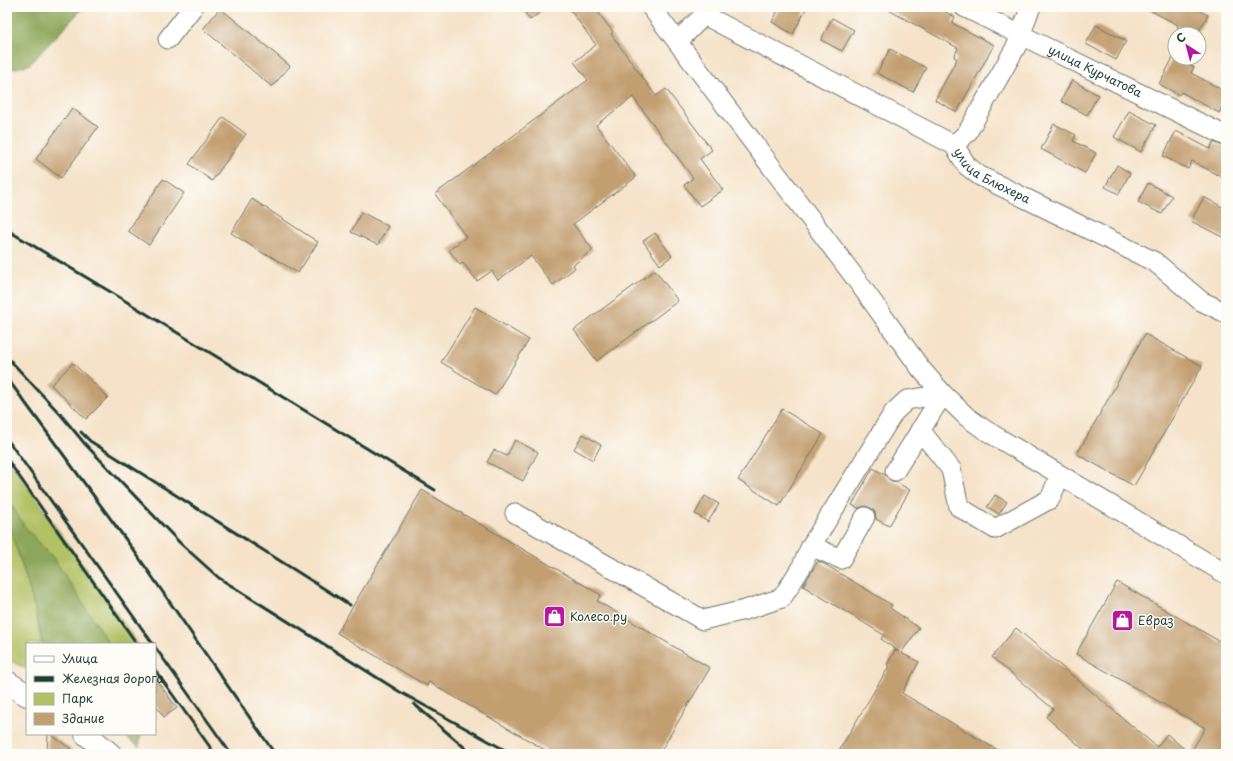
<svg xmlns="http://www.w3.org/2000/svg" width="1233" height="761" viewBox="0 0 1233 761" font-family="'Playpen Sans',sans-serif">
	<style>
		.green { fill: #b2c164; stroke: #687f4c }
		.forest { fill: #8da75a; stroke: #567247 }
		.building { fill: #c29f71 }
		.lines { fill: none; stroke-linecap: round; stroke-linejoin: round }
		.minor-casing { stroke: #6a7768; stroke-width: 21 }
		.major-casing { stroke: #6a7768; stroke-width: 24 }
		.minor { stroke: #fff; stroke-width: 19 }
		.major { stroke: #fff; stroke-width: 22 }
		.rail { stroke: #1f3d34; stroke-width: 3 }
		.labels { text-anchor: middle; stroke-width: 3; stroke-linejoin: round; paint-order: stroke }
		.street-label { font-size: 12px; fill: #1f3d34; stroke: #fdfcf7 }
		.poi-label { font-size: 12px; fill: #1f3d34; stroke: #fdfcf7; text-anchor: start }
	</style>
	<rect width="100%" height="100%" fill="#fdfcf7"/>
	<filter id="ink" filterUnits="userSpaceOnUse"><feTurbulence type="fractalNoise" baseFrequency=".025" numOctaves="2"/><feDisplacementMap in="SourceGraphic" scale="8" xChannelSelector="R" yChannelSelector="G"/><feConvolveMatrix kernelMatrix="1 2 1 2 8 2 1 2 1" color-interpolation-filters="sRGB"/></filter>
	<filter id="wash" filterUnits="userSpaceOnUse"><feTurbulence type="fractalNoise" baseFrequency=".012" numOctaves="4" result="noise"/><feDisplacementMap in="SourceGraphic" scale="16" xChannelSelector="R" yChannelSelector="G"/><feGaussianBlur stdDeviation="0.9" result="paint"/><feColorMatrix in="noise" values="0 0 0 0 0 0 0 0 0 0 0 0 0 0 0 0 0 1.4 0 .05"/><feComposite in="paint" operator="in"/></filter>
	<g filter="url(#wash)">
		<rect width="100%" height="100%" fill="#f5e2c8"/>
		<g class="green">
			<path d="M7,457L138,644H109L55,560L24,526L11,504L7,500Z"/>
			<path d="M7,522C21,562 35,602 42,644H27V669L7,659Z"/>
		</g>
		<g class="forest">
			<path d="M7,7H84L29,65L7,70Z"/>
			<path d="M7,500L11,504L24,526L55,560L109,644H42L37,616L22,564L7,522Z"/>
			<path d="M122,734H141L139,747Z"/>
		</g>
		<g id="blocks">
			<g class="building">
				<path d="M521,7H547L530,20Z"/>
				<path d="M568,7H594L613,32L611,34L656,96L666,89L712,150L700,159L723,190L700,206L684,185L693,178L633,97L596,125L636,177L573,224L593,250L573,265L575,268L553,285L531,256L498,280L492,271L477,281L463,263L460,265L449,250L466,237L435,194L588,80L574,62L596,45Z"/>
				<path d="M780,7H807L793,34L772,22Z"/>
				<path d="M883,7H936L955,17L952,23L994,45L957,112L935,100L957,59L954,57L958,48Z"/>
				<path d="M1144,7H1193L1208,15L1197,34H1191L1177,27L1178,25Z"/>
				<path d="M220,8L290,66L272,87L203,29Z"/>
				<path d="M832,18L854,30L842,51L821,40Z"/>
				<path d="M1096,25L1126,41L1116,60L1086,44Z"/>
				<path d="M890,49L926,68L913,92L877,73Z"/>
				<path d="M1174,56L1175,58L1194,67L1191,73L1226,92V101L1219,113L1181,92L1179,95L1159,84Z"/>
				<path d="M1072,80L1098,95L1087,115L1061,101Z"/>
				<path d="M72,108L98,127L61,178L36,159Z"/>
				<path d="M1129,111L1156,125L1141,152L1114,137Z"/>
				<path d="M223,117L246,134L212,181L189,164Z"/>
				<path d="M1054,124L1076,135L1073,141L1096,153L1085,173L1041,149Z"/>
				<path d="M1176,131L1210,149L1213,142L1226,147V179L1192,161L1188,169L1163,156Z"/>
				<path d="M1117,165L1130,173L1119,194L1105,187Z"/>
				<path d="M163,179L184,193L149,245L128,231Z"/>
				<path d="M1148,183L1172,196L1162,214L1138,202Z"/>
				<path d="M1204,197L1226,209V239L1191,221Z"/>
				<path d="M252,199L318,242L298,273L267,254L266,255L231,233Z"/>
				<path d="M361,212L388,226L378,245L351,232Z"/>
				<path d="M655,233L672,256L660,265L643,241Z"/>
				<path d="M655,270L678,301L597,361L574,330Z"/>
				<path d="M475,307L529,340L495,395L441,362Z"/>
				<path d="M1145,334L1202,366L1134,486L1077,454Z"/>
				<path d="M73,363L108,397L86,419L51,385Z"/>
				<path d="M782,409L823,434L779,506L738,480Z"/>
				<path d="M583,434L601,445L593,460L574,449Z"/>
				<path d="M515,440L538,452L523,481L487,462L494,450L507,456Z"/>
				<path d="M873,468L885,475L890,480L896,482L910,490L889,526L876,519L875,512L871,508L865,506L858,508L852,505Z"/>
				<path d="M422,490L601,595L597,601L710,668L659,754H552L429,682L427,686L337,633Z"/>
				<path d="M995,495L1007,502L999,514L987,507Z"/>
				<path d="M705,496L719,504L708,522L695,514Z"/>
				<path d="M818,561L826,565L892,605L890,608L919,628L901,653L919,662L902,693L1004,754H837L889,666L887,665L895,650L899,652L881,639L884,635L803,586Z"/>
				<path d="M1117,582L1226,645V754H1089L1046,717L1053,709L992,657L1016,628L1157,747L1167,734L1190,754L1205,728L1076,654Z"/>
				<path d="M155,678L177,708L164,717L155,705Z"/>
				<path d="M48,734H50L78,754H47Z"/>
			</g>
		</g>
	</g>
	<g filter="url(#ink)">
		<use href="#blocks" fill-opacity="0" stroke="#6a7768" stroke-width="1"/>
		<g class="lines">
			<defs>
				<g id="minor">
					<path d="M651,7L853,275L921,369L943,394L967,417L985,430L1226,574"/>
					<path id="s1" d="M964,7L1226,136"/>
					<path d="M168,39L193,7"/>
					<path id="s2" d="M678,41L704,15L954,145L967,166L980,176L1155,262L1201,301L1226,313"/>
					<path d="M954,145L967,133L1017,45C1022,33 1025,19 1031,7"/>
					<path d="M920,430L951,469L959,507L995,529L1050,499L1060,475"/>
					<path d="M515,513L703,620L745,610L782,598L802,566L811,546L894,412L907,400L943,394L895,471"/>
					<path d="M811,546L841,559L865,517"/>
				</g>
				<g id="major">
					<path d="M7,682L27,695"/>
					<path d="M86,734L110,754"/>
				</g>
			</defs>
			<use href="#minor" class="minor-casing"/>
			<use href="#major" class="major-casing"/>
			<use href="#minor" class="minor"/>
			<use href="#major" class="major"/>
			<g class="rail">
				<path d="M7,230L109,291L435,490"/>
				<path d="M7,357L61,415L85,444L180,543L219,578L400,692L512,754"/>
				<path d="M7,378L135,552L275,754"/>
				<path d="M81,432L90,441L350,605"/>
				<path d="M7,439L153,644"/>
				<path d="M7,459L137,644"/>
				<path d="M155,647L231,754"/>
				<path d="M155,670L215,754"/>
				<path d="M414,704L472,754"/>
			</g>
		</g>
	</g>
	<defs>
		<symbol id="shop-square" viewBox="-11 -11 22 22"><rect x="-9" y="-9" width="18" height="18" rx="4" fill="#b5179e" stroke="#fdfcf7"/><path d="M-5-2.5h2.3a2.7 3.5 0 0 1 5.4 0H5L5.5 6h-11ZM-1.5-2.5h3a1.5 2.3 0 0 0-3 0Z" fill="#fff"/></symbol>
	</defs>
	<g fill-rule="evenodd">
		<use href="#shop-square" x="542" y="604" width="25" height="25"/>
		<use href="#shop-square" x="1110" y="608" width="25" height="25"/>
	</g>
	<g class="labels">
		<g class="street-label">
			<text dy="4" stroke="none"><textPath href="#s1" startOffset="146">улица Курчатова</textPath></text>
			<text dy="4" stroke="none"><textPath href="#s2" startOffset="369">улица Блюхера</textPath></text>
		</g>
		<g class="poi-label">
			<text x="570" y="621">Колесо.ру</text>
			<text x="1138" y="625">Евраз</text>
		</g>
	</g>
	<rect width="1233" height="761" fill="none" stroke="#fdfcf7" stroke-width="24"/>
	<rect x="26" y="643" width="130" height="92" fill="#fdfcf7" stroke="#a4b0a9"/>
	<rect x="34" y="656" width="20" height="6" fill="#ffffff" stroke="#a4b0a9"/>
	<text x="62" y="663" font-size="12" fill="#1f3d34">Улица</text>
	<rect x="34" y="676" width="20" height="6" fill="#1f3d34" stroke="#a4b0a9"/>
	<text x="62" y="683" font-size="12" fill="#1f3d34">Железная дорога</text>
	<rect x="34" y="693" width="20" height="12" fill="#b2c164" stroke="#a4b0a9"/>
	<text x="62" y="703" font-size="12" fill="#1f3d34">Парк</text>
	<rect x="34" y="713" width="20" height="12" fill="#c29f71" stroke="#a4b0a9"/>
	<text x="62" y="723" font-size="12" fill="#1f3d34">Здание</text>
	<g transform="translate(1187 46) rotate(324)"><circle r="19" fill="#fdfcf7" stroke="#a4b0a9"/>
	<path d="M0-3L7 15L0 10L-7 15Z" fill="#b5179e"/>
	<text y="-6" font-size="11" font-weight="bold" text-anchor="middle" fill="#1f3d34">С</text>
	</g>
</svg>
